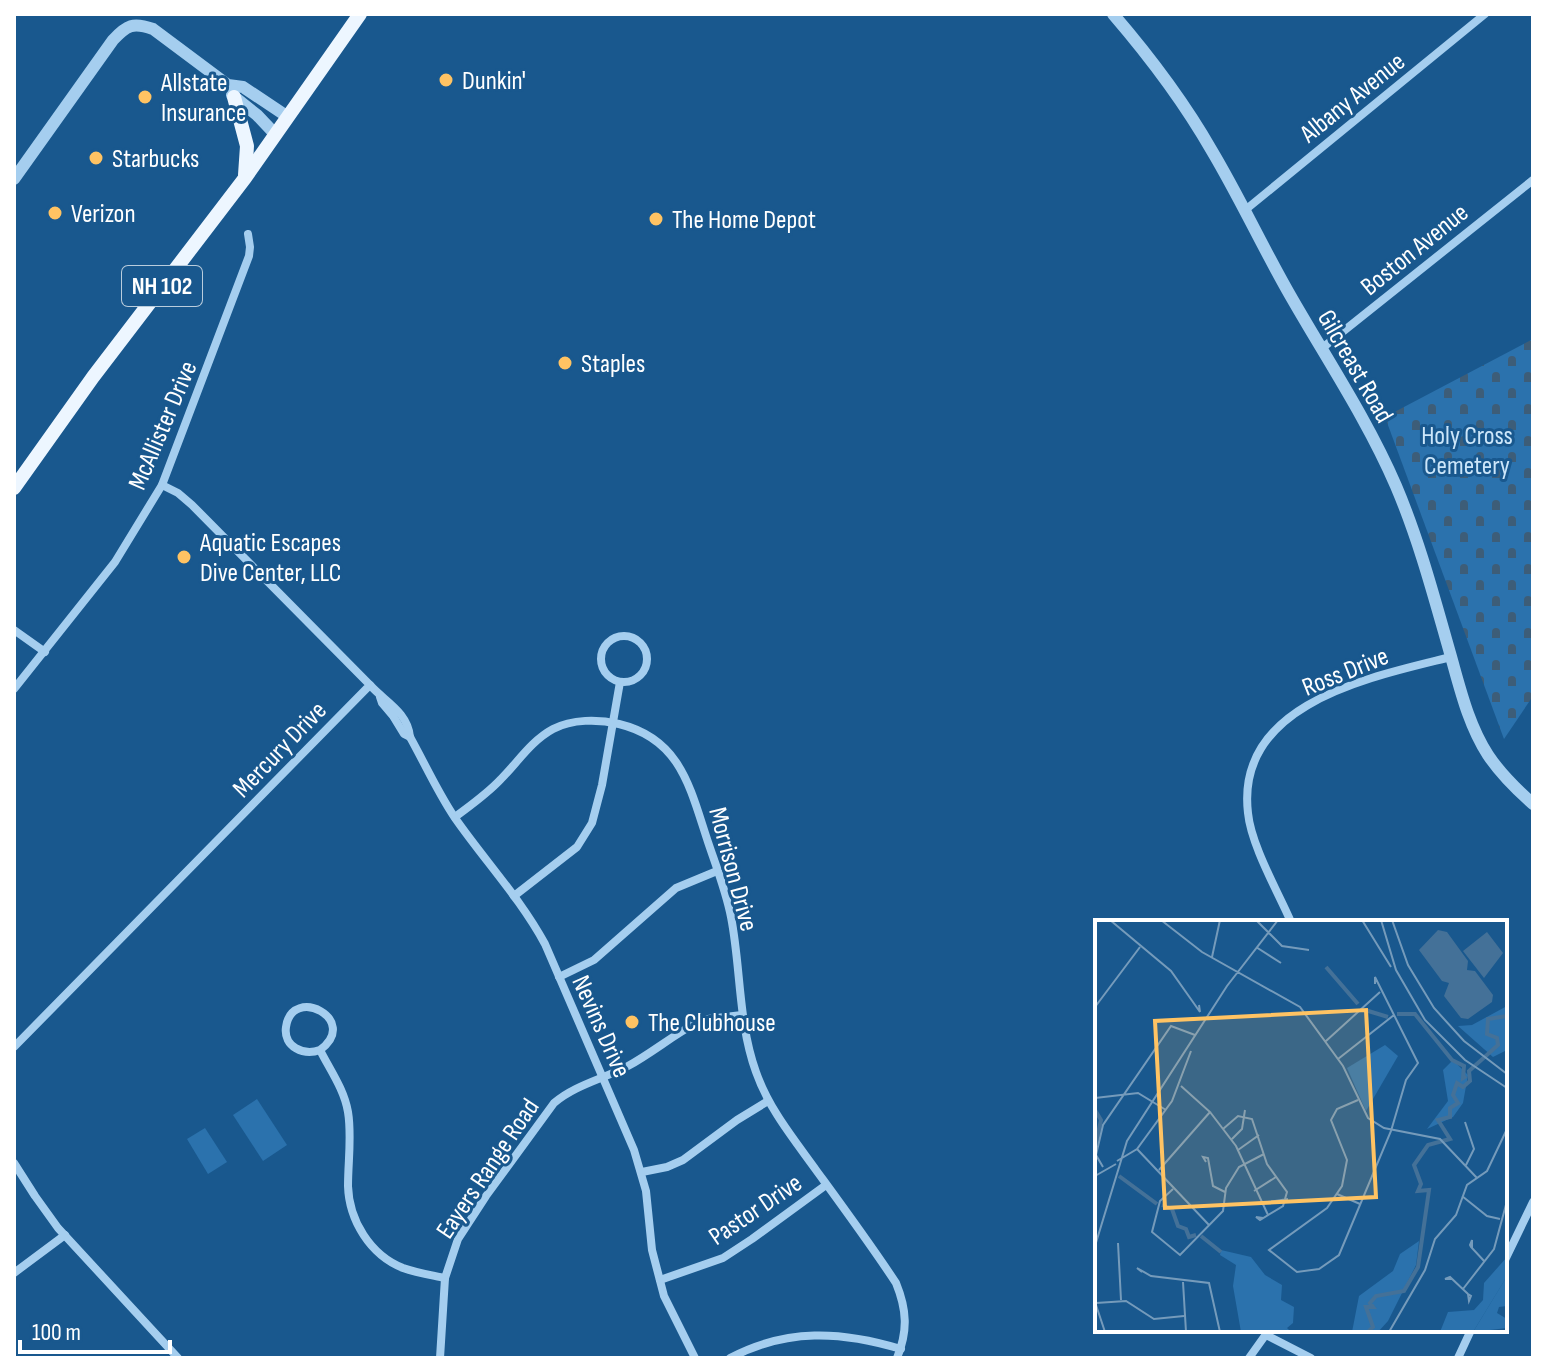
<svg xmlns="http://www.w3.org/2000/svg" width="1547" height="1372" viewBox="0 0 1547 1372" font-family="'Sofia Sans Condensed',sans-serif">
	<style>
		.green { fill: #2b72ad }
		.cemetery { fill: url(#cemetery-stones) }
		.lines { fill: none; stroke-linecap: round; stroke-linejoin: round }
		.stream { stroke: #98caf1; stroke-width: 3 }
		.minor { stroke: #a5ceef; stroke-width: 8 }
		.tertiary { stroke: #a5ceef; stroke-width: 12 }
		.primary { stroke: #edf6ff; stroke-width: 14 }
		.poi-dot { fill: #ffc363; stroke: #19588e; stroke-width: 3 }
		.labels { text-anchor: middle; stroke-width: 6; stroke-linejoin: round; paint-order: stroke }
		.shield { fill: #19588e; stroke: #bacddd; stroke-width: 2 }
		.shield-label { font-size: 24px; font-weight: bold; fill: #fff }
		.poi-label { font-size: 26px; fill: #fff; stroke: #19588e; text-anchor: start }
		.street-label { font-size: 26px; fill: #fff; stroke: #19588e }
		.park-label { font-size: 26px; fill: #cce6fa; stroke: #19588e }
		.inset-river { fill: none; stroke: #447198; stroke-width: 4 }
		.inset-road { fill: none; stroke: #759bbb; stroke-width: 2 }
		.view { fill: #ffc363; fill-opacity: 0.15; stroke: #ffc363; stroke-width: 4 }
		.inset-edge { fill: none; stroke: #fff; stroke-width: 4 }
	</style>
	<defs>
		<pattern id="cemetery-stones" width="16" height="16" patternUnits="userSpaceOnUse" patternTransform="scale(2)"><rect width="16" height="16" fill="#2b72ad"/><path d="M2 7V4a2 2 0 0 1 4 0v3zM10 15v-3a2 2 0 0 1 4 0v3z" fill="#3d5d78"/></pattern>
	</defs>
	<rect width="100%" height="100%" fill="#19588e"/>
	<g class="green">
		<path d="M257,1099L287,1145L263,1161L233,1115Z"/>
		<path d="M205,1128L227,1162L208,1174L187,1139Z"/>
	</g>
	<path class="cemetery" d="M1533,339V696L1504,739L1385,417Z"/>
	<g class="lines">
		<path class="stream" d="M14,1358H15"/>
		<g class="minor">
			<path d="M1244,211L1485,14"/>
			<path d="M1321,349L1533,180"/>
			<path d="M14,630L45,652"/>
			<circle cx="624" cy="659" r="23"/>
			<path d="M370,685C384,701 408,712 410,737C425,764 438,793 455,818C485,861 520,898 545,944L634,1150L646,1191L652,1250L664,1296L695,1358"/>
			<path d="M14,689L115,562L162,485L249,256L250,247L248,234"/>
			<path d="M380,697L382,703L393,716L404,734L410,737"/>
			<path d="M455,817C471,805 487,794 501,779C518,762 531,741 553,729C572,719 598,719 619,724C681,739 690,788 708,842C716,866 726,891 731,917C741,968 738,1022 756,1072C769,1109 793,1138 816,1170C843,1207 871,1245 896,1283C907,1310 908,1331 897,1358"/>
			<path d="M514,896L577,847L592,823L602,785L620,682"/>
			<path d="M1291,922C1278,892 1251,845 1248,813C1235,703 1371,677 1451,657"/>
			<path d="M559,977L594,960L676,888L717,871"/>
			<path d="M14,1047L370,685L192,505L178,493L162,485"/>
			<path d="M320,1050C304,1056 283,1047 286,1027C292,984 361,1020 320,1050C330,1070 344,1089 348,1112C352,1136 348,1161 348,1186C349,1220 370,1255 403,1268C417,1273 431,1275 445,1278"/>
			<path d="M14,1163L35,1196L58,1228L178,1358"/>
			<path d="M642,1172L667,1167L683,1160L737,1120L768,1101"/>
			<path d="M1505,1260L1533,1202"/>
			<path d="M14,1273L65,1235"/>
			<path d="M660,1280L723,1258L752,1239L826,1185"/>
			<path d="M1266,1335L1311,1358"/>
			<path d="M440,1358L445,1278L458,1239L486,1196L554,1103C575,1085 603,1079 628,1066C652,1053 673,1035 698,1022L708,1019L742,1015"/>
			<path d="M730,1358C787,1328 841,1331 901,1349"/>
			<path d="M1249,1358L1269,1330"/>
			<path d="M1458,1358L1471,1330"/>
		</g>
		<g class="tertiary">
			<path d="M1113,14C1150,57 1184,102 1212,151C1240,198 1263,248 1290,295C1326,358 1367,419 1396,486C1419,540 1434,597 1450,653C1460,688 1468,724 1488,755C1500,773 1516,789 1533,804"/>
			<path d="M232,95L257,115L275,134"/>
			<path d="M14,179L113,40C127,25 133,22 153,29L228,85L243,87L288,117"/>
		</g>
		<g class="primary">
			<path d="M234,97L247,146L245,175"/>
			<path d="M14,488L93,377L245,178L360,14"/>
		</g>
	</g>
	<g class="poi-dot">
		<circle cx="446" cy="80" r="8"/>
		<circle cx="145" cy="97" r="8"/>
		<circle cx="96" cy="158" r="8"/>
		<circle cx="55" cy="213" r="8"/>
		<circle cx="656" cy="219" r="8"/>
		<circle cx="565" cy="363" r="8"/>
		<circle cx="184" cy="557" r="8"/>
		<circle cx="632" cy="1022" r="8"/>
	</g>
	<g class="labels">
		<rect class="shield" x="122" y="266" width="80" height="40" rx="6"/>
		<g class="shield-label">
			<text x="162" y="294">NH 102</text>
		</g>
		<g class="poi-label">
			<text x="462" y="89">Dunkin'</text>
			<text x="161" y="91">Allstate<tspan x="161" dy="30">Insurance</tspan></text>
			<text x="112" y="167">Starbucks</text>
			<text x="71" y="222">Verizon</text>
			<text x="672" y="228">The Home Depot</text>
			<text x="581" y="372">Staples</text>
			<text x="200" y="551">Aquatic Escapes<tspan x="200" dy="30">Dive Center, LLC</tspan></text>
			<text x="648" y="1031">The Clubhouse</text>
		</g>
		<g class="street-label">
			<text transform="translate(1352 97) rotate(-39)" y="9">Albany Avenue</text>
			<text transform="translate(1414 249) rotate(-39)" y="9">Boston Avenue</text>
			<text transform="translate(1356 366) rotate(60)" y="9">Gilcreast Road</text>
			<text transform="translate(162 425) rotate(-67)" y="9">McAllister Drive</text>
			<text transform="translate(1345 671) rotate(-22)" y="9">Ross Drive</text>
			<text transform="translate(279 749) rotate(-46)" y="9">Mercury Drive</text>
			<text transform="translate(734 869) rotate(75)" y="9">Morrison Drive</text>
			<text transform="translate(602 1026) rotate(66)" y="9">Nevins Drive</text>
			<text transform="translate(487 1168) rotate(-56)" y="9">Eayers Range Road</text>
			<text transform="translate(755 1209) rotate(-34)" y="9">Pastor Drive</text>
		</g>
		<g class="park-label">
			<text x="1467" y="444">Holy Cross<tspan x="1467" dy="30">Cemetery</tspan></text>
		</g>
	</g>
	<g transform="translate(1095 920)">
		<rect width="412" height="412" fill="#19588e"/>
		<path d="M412,86V130L398,137L363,106L377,105ZM412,356V386L404,387L402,393L412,399V408L378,412Z" fill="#2b72ad"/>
		<path d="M358,140L373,155L368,183L358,197L332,209L353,181L348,150ZM324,321L321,345L293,401L283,412H257L264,376L298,351L305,334ZM126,330L156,337L170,355L187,365L186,380L199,387L198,403L192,408L196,412H146L138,366L141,345L125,335ZM412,337L411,358L378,412H345L353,392L379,390L388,380L389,363Z" fill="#2b72ad"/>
		<path d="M290,125L303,136L271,191L252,148Z" fill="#2b72ad"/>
		<path d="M343,10L352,12L373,41L372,50L380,51L398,75L397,82L373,99L366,98L349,76L354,63L347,61L324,30ZM392,12L408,33L389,58L368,31Z" fill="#447198"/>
		<path class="inset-river" d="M231,47L263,84M270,90L293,97M302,94H320L357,140L369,146L368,158L371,156M0,190L6,200L0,227M24,256L62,284M67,285L77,289L83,306L91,309L94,317L101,315M106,316L126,332M273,412L278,407L271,387H278L275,383L281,376L309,371L323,347L334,270L323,271L326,264L319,245L333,225L355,219L343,200L355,197V188L363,183L358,175L362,163L368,167L375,161L374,151L403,125L402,118L392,114L393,99L412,96"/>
		<path class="inset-road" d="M15,0L76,51L105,92L104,85M66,0L107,32L205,87L248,146L273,198L289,208L345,219L382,258M161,0L187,26L214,30M267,0L296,47M286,0L301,50L330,100L370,140L412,168M297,0L313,45L339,88L369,121L412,154M161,27L186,43M117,37L125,0M0,87L45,27M231,121L285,72M243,139L299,95M0,178L43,173L71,190M263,180L242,189L236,200L252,240L247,266L232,288L174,330L202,352L224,349L244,335L296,211L311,160L323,143L280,57V64M115,192L141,226L173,295M370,202L379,229L371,245M128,209L143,196L157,199L172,244L192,272L188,286L165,300L161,297L168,298M137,219L147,209L150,190M42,229L114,305M143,230L164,215M22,241L42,229L77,181L96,131M111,242L108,237L113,238L118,266L130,272M8,247L1,235L8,205L76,106L100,115M64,250L115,192L86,166M0,256L21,244M78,269L65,281L57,312L85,335L128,291L131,268L144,247L169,234M159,271L181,257M242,274L265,284M367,276L392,296L405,299M166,283L193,279M23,323L26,380M0,326L32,221L132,66L183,0M377,328V320L375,325L376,327L390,342M47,352L42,348L56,356L114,363L125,412M357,359H350L355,357L373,374L376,376L374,381L373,374M88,362L91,412M368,369L399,329L412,281M0,382L10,412M1,383L31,381L59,399L89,396M294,412L330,350L340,319L361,295L372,265L392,251L412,209"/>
		<path class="view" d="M271,90L281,277L70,288L60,101Z"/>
		<rect width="412" height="412" class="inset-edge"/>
	</g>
	<rect width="1547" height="1372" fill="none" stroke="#ffffff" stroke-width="32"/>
	<path d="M20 1340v12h150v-12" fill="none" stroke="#ffffff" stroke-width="4"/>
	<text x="32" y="1340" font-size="24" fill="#ffffff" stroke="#19588e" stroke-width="6" paint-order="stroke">100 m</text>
</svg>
